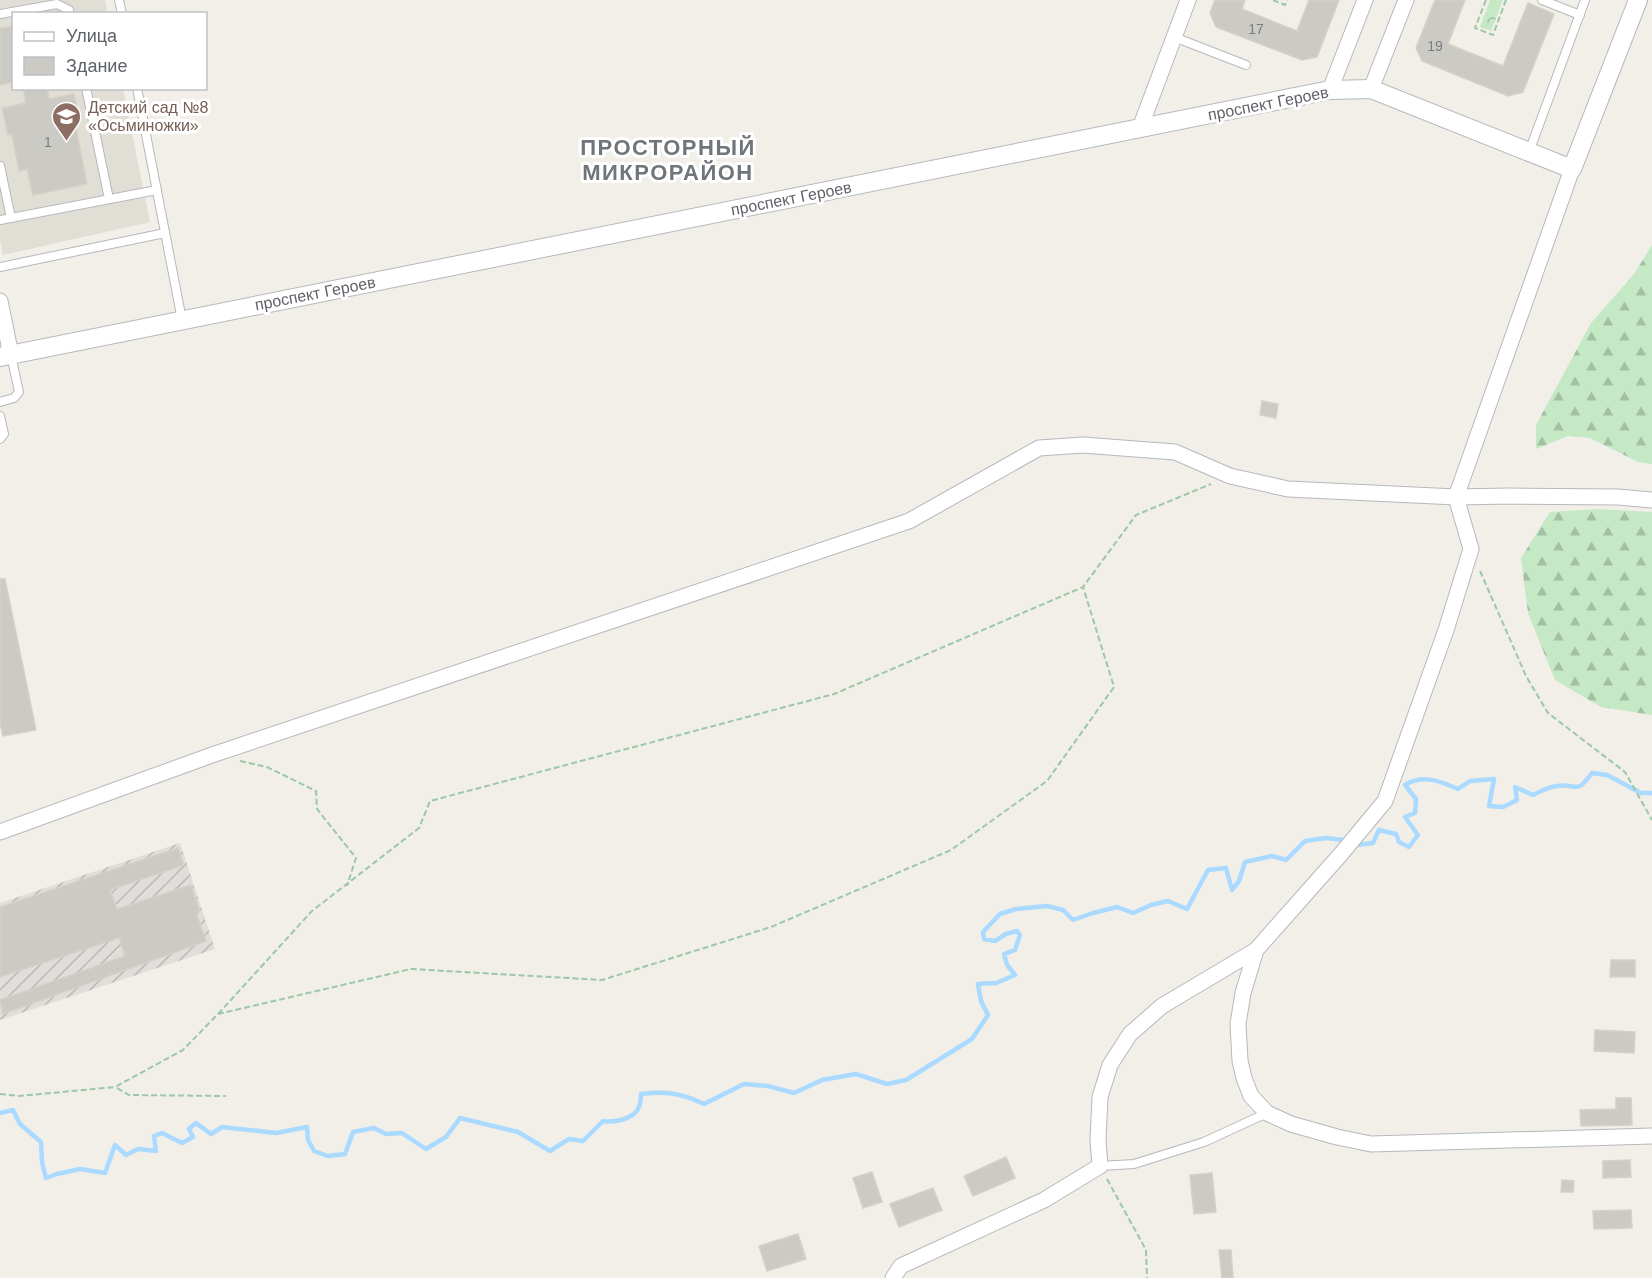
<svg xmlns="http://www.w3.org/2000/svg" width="1652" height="1278" viewBox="0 0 1652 1278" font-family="Arial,sans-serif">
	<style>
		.industrial { fill: url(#industrial-furrows) }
		.education { fill: #e1ded6 }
		.forest { fill: url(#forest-firs) }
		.park { fill: url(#park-crowns) }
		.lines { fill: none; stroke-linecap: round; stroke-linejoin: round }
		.stream { stroke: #aadaff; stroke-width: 4.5 }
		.building { fill: #cccac5; stroke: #d6d1c6; stroke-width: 1.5 }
		.service-casing { stroke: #b5b8bc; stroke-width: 10 }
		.minor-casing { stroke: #b5b8bc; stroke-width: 17 }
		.tertiary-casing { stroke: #b5b8bc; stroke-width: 20 }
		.path { stroke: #9cc7a9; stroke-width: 2; stroke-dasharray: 6 3; stroke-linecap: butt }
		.service { stroke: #fff; stroke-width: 8 }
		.minor { stroke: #fff; stroke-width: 15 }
		.tertiary { stroke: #fff; stroke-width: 18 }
		.labels { text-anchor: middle; stroke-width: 6; stroke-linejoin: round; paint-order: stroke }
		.number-label { font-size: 14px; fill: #7a7d7f }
		.street-label { font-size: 16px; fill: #5f6368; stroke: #fff }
		.education-label { font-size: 16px; fill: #785e54; stroke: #fff; text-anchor: start }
		.district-label { font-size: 22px; font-weight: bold; letter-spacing: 1.5px; fill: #70757a; stroke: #fff }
	</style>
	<defs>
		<pattern id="industrial-furrows" width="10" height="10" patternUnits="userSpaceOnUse" patternTransform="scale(1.5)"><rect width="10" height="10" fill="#e0deda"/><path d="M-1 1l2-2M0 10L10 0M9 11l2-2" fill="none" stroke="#b9b8b5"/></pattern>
		<pattern id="forest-firs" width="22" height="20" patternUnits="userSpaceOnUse" patternTransform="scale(1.5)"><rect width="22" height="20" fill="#c5e8c5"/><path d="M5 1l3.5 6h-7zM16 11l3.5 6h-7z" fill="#a3c0a4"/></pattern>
		<pattern id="park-crowns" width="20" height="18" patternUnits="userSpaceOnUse" patternTransform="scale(1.5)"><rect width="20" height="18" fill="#c5e8c5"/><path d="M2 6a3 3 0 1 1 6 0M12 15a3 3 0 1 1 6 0" fill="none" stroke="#a3c0a4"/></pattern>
	</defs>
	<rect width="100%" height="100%" fill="#f1efe8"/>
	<path class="industrial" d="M180,843L215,949L0,1020V903Z"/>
	<path class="education" d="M0,0H105L108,13L14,14V88L123,89L150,222L3,255L0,241Z"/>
	<g class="forest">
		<path d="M1652,245V464L1638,462L1590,438L1568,436L1536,449V425L1591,323L1634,274Z"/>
		<path d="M1597,509L1652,512V715L1601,707L1555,680L1528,613L1521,558L1550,512Z"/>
	</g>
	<path class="park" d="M1490,0H1503L1491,31L1480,27Z"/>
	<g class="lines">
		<g class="stream">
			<path d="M1358,845L1373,843L1379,830L1396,834L1399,842L1409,847L1418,835L1405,817L1415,813L1416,799L1405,785C1423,774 1440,781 1458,789L1470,781L1494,779L1489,806L1503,807L1517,800L1515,787L1533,795C1541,791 1548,787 1557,786C1578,783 1575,796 1592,773L1607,775L1641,793H1652"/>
			<path d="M0,1113L13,1110L20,1124L41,1142L42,1162L46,1178L57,1174L80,1169L105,1173L115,1145L126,1155L138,1149L156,1151L154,1136L162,1133L182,1143L193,1137L189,1129L196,1123L211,1134L222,1127L276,1133L307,1127L308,1140L314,1151L328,1156L345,1154L353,1132L374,1128L386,1134L402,1133L426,1149L446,1137L460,1118L518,1132L550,1151L569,1139L583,1141L603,1121C615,1123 632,1119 638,1109C640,1105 641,1098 641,1094C667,1091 681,1093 704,1104L744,1084L768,1086L794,1093L822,1080L856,1074L887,1084L906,1080L972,1039L988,1015L981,1001L978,984L996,983L1015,975L1007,965L1004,954L1015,950L1020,935L1017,931L1006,934L995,941L984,939L983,932L1000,914L1016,909L1047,906L1063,910L1073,920L1093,913L1117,907L1133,913L1151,905L1168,901L1187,909L1208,870L1226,868L1232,890L1239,881L1245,862L1272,856L1286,860L1305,841L1326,838L1343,840"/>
		</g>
	</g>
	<g class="building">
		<path d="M1215,0H1245L1242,9L1297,31L1309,0H1339L1317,57L1302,60L1216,27L1210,13Z"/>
		<path d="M1435,0H1465L1448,44L1503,66L1528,3L1554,14L1523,92L1508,96L1422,61L1416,48Z"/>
		<path d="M14,26V82L0,85V28Z"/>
		<path d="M23,88H47L49,99L74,94L80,122L75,123L87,184L33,195L27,169L19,171L12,134L8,135L2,108L26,103Z"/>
		<path d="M1262,401L1278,404L1276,418L1260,415Z"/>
		<path d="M0,579H5L36,730L3,736L0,723Z"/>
		<path d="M178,848L184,865L110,890L117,909L191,885L200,911L196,912L206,941L3,1014L0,1000L125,956L119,938L0,977V907Z"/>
		<path d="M1611,960H1635V977H1610Z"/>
		<path d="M1595,1030L1635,1032L1634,1053L1594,1051Z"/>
		<path d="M1616,1098H1631L1632,1125L1581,1126L1580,1110L1616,1109Z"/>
		<path d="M1006,1157L1015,1178L973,1196L964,1176Z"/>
		<path d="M1630,1160L1631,1177L1603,1178V1161Z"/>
		<path d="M872,1172L882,1202L863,1208L853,1178Z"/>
		<path d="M1212,1173L1216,1212L1194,1214L1190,1175Z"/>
		<path d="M1562,1180L1574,1181L1573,1192H1561Z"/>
		<path d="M933,1188L942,1210L899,1227L890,1204Z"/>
		<path d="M1631,1210L1632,1228L1594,1229L1593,1211Z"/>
		<path d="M798,1234L806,1259L767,1271L759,1246Z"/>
		<path d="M1219,1250H1231L1233,1278H1222Z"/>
	</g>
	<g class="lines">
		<defs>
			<g id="service">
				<path d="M119,0L122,14"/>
				<path d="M1542,0L1580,15"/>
				<path d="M0,14L57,4L69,10L70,14"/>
				<path d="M1174,37L1246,65"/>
				<path d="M86,88L109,199"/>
				<path d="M137,88L182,320"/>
				<path d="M1529,152L1585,0"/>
				<path d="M0,166L11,218"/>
				<path d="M0,220L157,190"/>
				<path d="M0,267L165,233"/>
				<path d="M0,402L14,398L19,392L11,355"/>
				<path d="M0,416L4,434L0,439"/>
				<path d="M1100,1166L1134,1164L1204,1142L1267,1113"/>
			</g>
			<g id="minor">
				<path d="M1371,89L1406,0"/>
				<path d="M1330,90L1365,0"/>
				<path d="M1140,128L1188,0"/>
				<path d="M1572,169L1456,497L1471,549L1446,630L1385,801L1341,854L1256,950L1243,993L1238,1024L1240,1061L1244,1078L1251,1096L1267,1113L1291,1124L1337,1137L1371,1144L1652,1136"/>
				<path d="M0,301L11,355"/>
				<path d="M0,832L212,755L909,521L1039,448L1083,445L1175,452L1230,476L1288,489L1456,497L1509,496L1618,497L1652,500"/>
				<path d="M893,1278L901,1266L1044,1200L1100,1166L1098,1140L1100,1097L1110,1065L1130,1034L1162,1006L1256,950"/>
			</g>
			<path id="tertiary" d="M0,357L1330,90L1371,89L1572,169L1638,0"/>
		</defs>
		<use href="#service" class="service-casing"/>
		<use href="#minor" class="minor-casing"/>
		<use href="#tertiary" class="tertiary-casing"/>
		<g class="path">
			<path d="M1273,0L1285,5L1287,0"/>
			<path d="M1486,0L1475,28L1493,35L1506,0"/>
			<path d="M1480,571L1526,676L1548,713L1625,772L1652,820"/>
			<path d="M240,761L267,767L316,791L317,809L356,858L347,886"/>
			<path d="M218,1014L312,911L419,828L430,801L834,694L1083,587L1136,515L1211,484"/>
			<path d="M117,1088L129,1095L226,1096"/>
			<path d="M0,1094L19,1096L115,1087L183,1050L218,1014L411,969L602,980L771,927L951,850L1047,781L1114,687L1083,587"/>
			<path d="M1107,1179L1146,1250L1147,1278"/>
		</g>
		<use href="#service" class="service"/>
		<use href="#minor" class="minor"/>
		<use href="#tertiary" class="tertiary"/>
	</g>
	<defs>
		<symbol id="school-pin" viewBox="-11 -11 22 30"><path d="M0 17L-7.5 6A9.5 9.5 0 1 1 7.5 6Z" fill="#8d6e63" stroke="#fff"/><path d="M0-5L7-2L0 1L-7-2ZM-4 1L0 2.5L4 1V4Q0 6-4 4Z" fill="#fff"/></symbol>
	</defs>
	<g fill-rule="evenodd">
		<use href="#school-pin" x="50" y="100" width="33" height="45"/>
	</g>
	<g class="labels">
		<g class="number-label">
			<text x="1256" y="34">17</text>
			<text x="1435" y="51">19</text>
			<text x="48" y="147">1</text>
		</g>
		<g class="street-label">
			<text transform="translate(1268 103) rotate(-11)" y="6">проспект Героев</text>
			<text transform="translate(791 198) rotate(-11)" y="6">проспект Героев</text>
			<text transform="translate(315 293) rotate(-11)" y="6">проспект Героев</text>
		</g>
		<g class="education-label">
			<text x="88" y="113">Детский сад №8<tspan x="88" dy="18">«Осьминожки»</tspan></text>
		</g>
		<g class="district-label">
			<text x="668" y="155">ПРОСТОРНЫЙ<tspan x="668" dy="25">МИКРОРАЙОН</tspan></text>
		</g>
	</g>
	<rect x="12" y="12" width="195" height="78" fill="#ffffff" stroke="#bfc1c3" stroke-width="1.5"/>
	<rect x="24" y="32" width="30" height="9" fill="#ffffff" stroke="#bfc1c3" stroke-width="1.5"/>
	<text x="66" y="42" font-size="18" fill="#5f6368">Улица</text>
	<rect x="24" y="57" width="30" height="18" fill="#cccac5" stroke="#bfc1c3" stroke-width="1.5"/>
	<text x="66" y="72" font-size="18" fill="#5f6368">Здание</text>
</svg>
